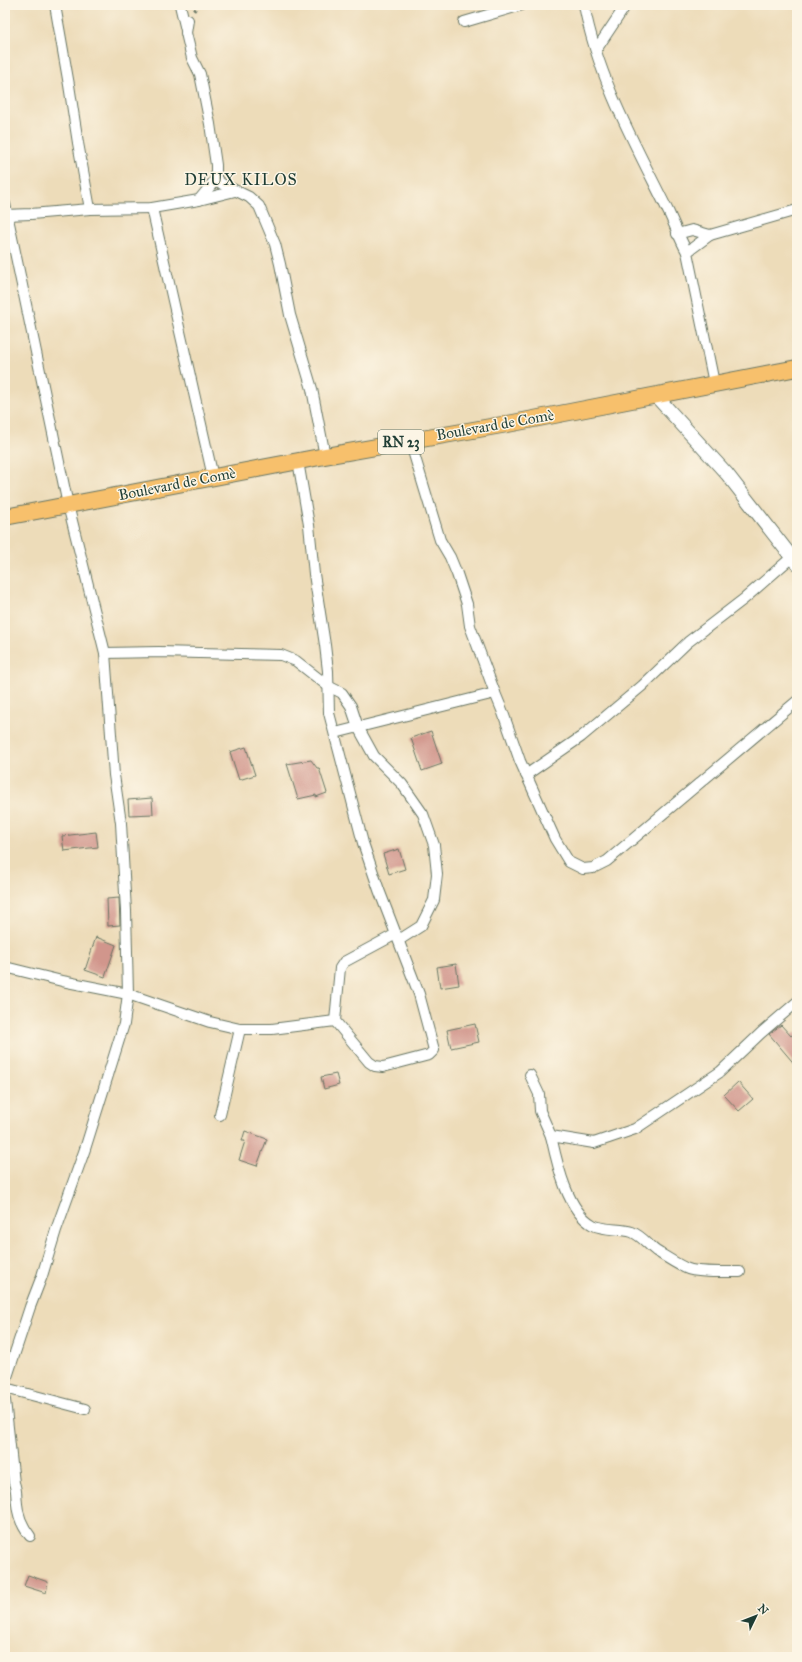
<svg xmlns="http://www.w3.org/2000/svg" width="802" height="1662" viewBox="0 0 802 1662" font-family="'IM FELL Great Primer',serif">
	<style>
		.building { fill: #d1968c }
		.lines { fill: none; stroke-linecap: round; stroke-linejoin: round }
		.minor-casing { stroke: #677563; stroke-width: 12 }
		.tertiary-casing { stroke: #677563; stroke-width: 15 }
		.primary-casing { stroke: #677563; stroke-width: 18 }
		.path { stroke: #677563; stroke-width: 2.5; stroke-dasharray: 3 3; stroke-linecap: butt }
		.minor { stroke: #fff; stroke-width: 10 }
		.tertiary { stroke: #fff; stroke-width: 13 }
		.primary { stroke: #f7c06c; stroke-width: 16 }
		.labels { text-anchor: middle; stroke-width: 3; stroke-linejoin: round; paint-order: stroke }
		.shield { fill: #fcf5e5; stroke: #617469; stroke-width: 1 }
		.shield-label { font-size: 14px; font-weight: bold; fill: #1f3d34 }
		.street-label { font-size: 15px; fill: #1f3d34; stroke: #fcf5e5 }
		.neighbourhood-label { font-size: 16px; letter-spacing: 1px; fill: #1f3d34; stroke: #fcf5e5 }
	</style>
	<rect width="100%" height="100%" fill="#fcf5e5"/>
	<filter id="ink" filterUnits="userSpaceOnUse"><feTurbulence type="fractalNoise" baseFrequency=".025" numOctaves="2"/><feDisplacementMap in="SourceGraphic" scale="8" xChannelSelector="R" yChannelSelector="G"/><feConvolveMatrix kernelMatrix="1 2 1 2 8 2 1 2 1" color-interpolation-filters="sRGB"/></filter>
	<filter id="wash" filterUnits="userSpaceOnUse"><feTurbulence type="fractalNoise" baseFrequency=".012" numOctaves="4" result="noise"/><feDisplacementMap in="SourceGraphic" scale="16" xChannelSelector="R" yChannelSelector="G"/><feGaussianBlur stdDeviation="0.9" result="paint"/><feColorMatrix in="noise" values="0 0 0 0 0 0 0 0 0 0 0 0 0 0 0 0 0 1.4 0 .05"/><feComposite in="paint" operator="in"/></filter>
	<g filter="url(#wash)">
		<rect width="100%" height="100%" fill="#eddcb9"/>
		<g id="blocks">
			<g class="building">
				<path d="M431,731L442,764L422,771L411,738Z"/>
				<path d="M246,747L255,775L239,780L230,752Z"/>
				<path d="M311,760L317,768H319L327,793L316,797V795L298,799L287,764Z"/>
				<path d="M152,798L153,814L129,815L128,800Z"/>
				<path d="M96,832L98,847L64,851L62,836Z"/>
				<path d="M399,849L405,869L389,874L383,854Z"/>
				<path d="M119,898L120,925L108,926L107,899Z"/>
				<path d="M96,937L116,945L105,977L85,970Z"/>
				<path d="M456,964L459,985L440,988L437,967Z"/>
				<path d="M475,1024L479,1042L451,1048L447,1030Z"/>
				<path d="M781,1025L791,1036L797,1031V1067L769,1034Z"/>
				<path d="M336,1074L339,1085L324,1089L321,1077Z"/>
				<path d="M738,1082L753,1099L739,1111L724,1095Z"/>
				<path d="M245,1131L267,1139L257,1166L239,1160L245,1141H242Z"/>
				<path d="M28,1575L48,1582L46,1593L24,1586Z"/>
			</g>
		</g>
	</g>
	<g filter="url(#ink)">
		<use href="#blocks" fill-opacity="0" stroke="#677563" stroke-width="1"/>
		<g class="lines">
			<defs>
				<g id="minor">
					<path d="M55,5L69,85L78,143L90,209"/>
					<path d="M180,5L186,30"/>
					<path d="M584,5C598,79 636,146 669,213C675,226 680,239 687,252"/>
					<path d="M188,20L186,33L192,58L200,74L210,124L216,165V179L199,200"/>
					<path d="M464,22L522,5"/>
					<path d="M596,50L624,8"/>
					<path d="M216,179L222,184L249,197L259,206L275,244L280,264L290,315L312,389L325,456"/>
					<path d="M5,204L68,505L105,653L114,775L121,823L126,911L128,994L124,1024L85,1149L56,1230L42,1276L30,1307L5,1383"/>
					<path d="M152,208L213,477"/>
					<path d="M5,215L31,214L90,209L152,208L199,200L235,191"/>
					<path d="M677,234L692,230L710,235L797,210"/>
					<path d="M710,235L687,252L714,383"/>
					<path d="M410,441L440,540L450,557L457,574L467,604L470,626L495,693L502,710L520,761L555,839L569,862L583,869L593,868L607,861L797,701"/>
					<path d="M298,461L309,525L314,574L325,645L328,671L329,713L363,843L379,890L419,994L434,1050L429,1055L383,1067L375,1066L369,1062L335,1021L340,968L344,962L396,934"/>
					<path d="M105,653L159,652L281,655L296,661L328,686L342,693L351,706L358,727L374,756L402,784L423,814L434,845L437,874L434,900L421,926L399,940"/>
					<path d="M335,733L495,693"/>
					<path d="M526,775L581,737L642,686L688,642L744,599L792,557H797"/>
					<path d="M5,967L62,981L128,994L210,1022L240,1029H272L335,1021"/>
					<path d="M530,1075L539,1094L540,1111L551,1136"/>
					<path d="M220,1115L240,1029"/>
					<path d="M740,1272C728,1272 699,1273 688,1269C679,1266 665,1256 656,1251C648,1245 642,1236 632,1232C622,1228 605,1231 593,1225C567,1211 557,1163 551,1136L594,1143L635,1129L720,1072L761,1033L797,1002"/>
					<path d="M5,1388L85,1409"/>
					<path d="M5,1400L14,1483C17,1490 16,1496 17,1504C18,1517 22,1526 30,1536"/>
				</g>
				<path id="tertiary" d="M655,395L727,474L797,564"/>
				<path id="primary" d="M5,517L325,456L513,423L797,368"/>
			</defs>
			<use href="#minor" class="minor-casing"/>
			<use href="#tertiary" class="tertiary-casing"/>
			<use href="#primary" class="primary-casing"/>
			<path class="path" d="M194,11L198,5"/>
			<use href="#minor" class="minor"/>
			<use href="#tertiary" class="tertiary"/>
			<use href="#primary" class="primary"/>
		</g>
	</g>
	<g class="labels">
		<rect class="shield" x="378" y="430" width="46" height="24" rx="3"/>
		<g class="shield-label">
			<text x="401" y="447">RN 23</text>
		</g>
		<g class="street-label">
			<text transform="translate(495 425) rotate(-10)" y="5">Boulevard de Comè</text>
			<text transform="translate(177 484) rotate(-11)" y="5">Boulevard de Comè</text>
		</g>
		<g class="neighbourhood-label">
			<text x="241" y="185">DEUX KILOS</text>
		</g>
	</g>
	<rect width="802" height="1662" fill="none" stroke="#fcf5e5" stroke-width="20"/>
	<g transform="translate(756 1616) rotate(47)" stroke="#fcf5e5" stroke-width="3" paint-order="stroke">
	<path d="M0-3L7 15L0 10L-7 15Z" fill="#1f3d34"/>
	<text y="-6" font-size="11" font-weight="bold" text-anchor="middle" fill="#1f3d34">N</text>
	</g>
</svg>
